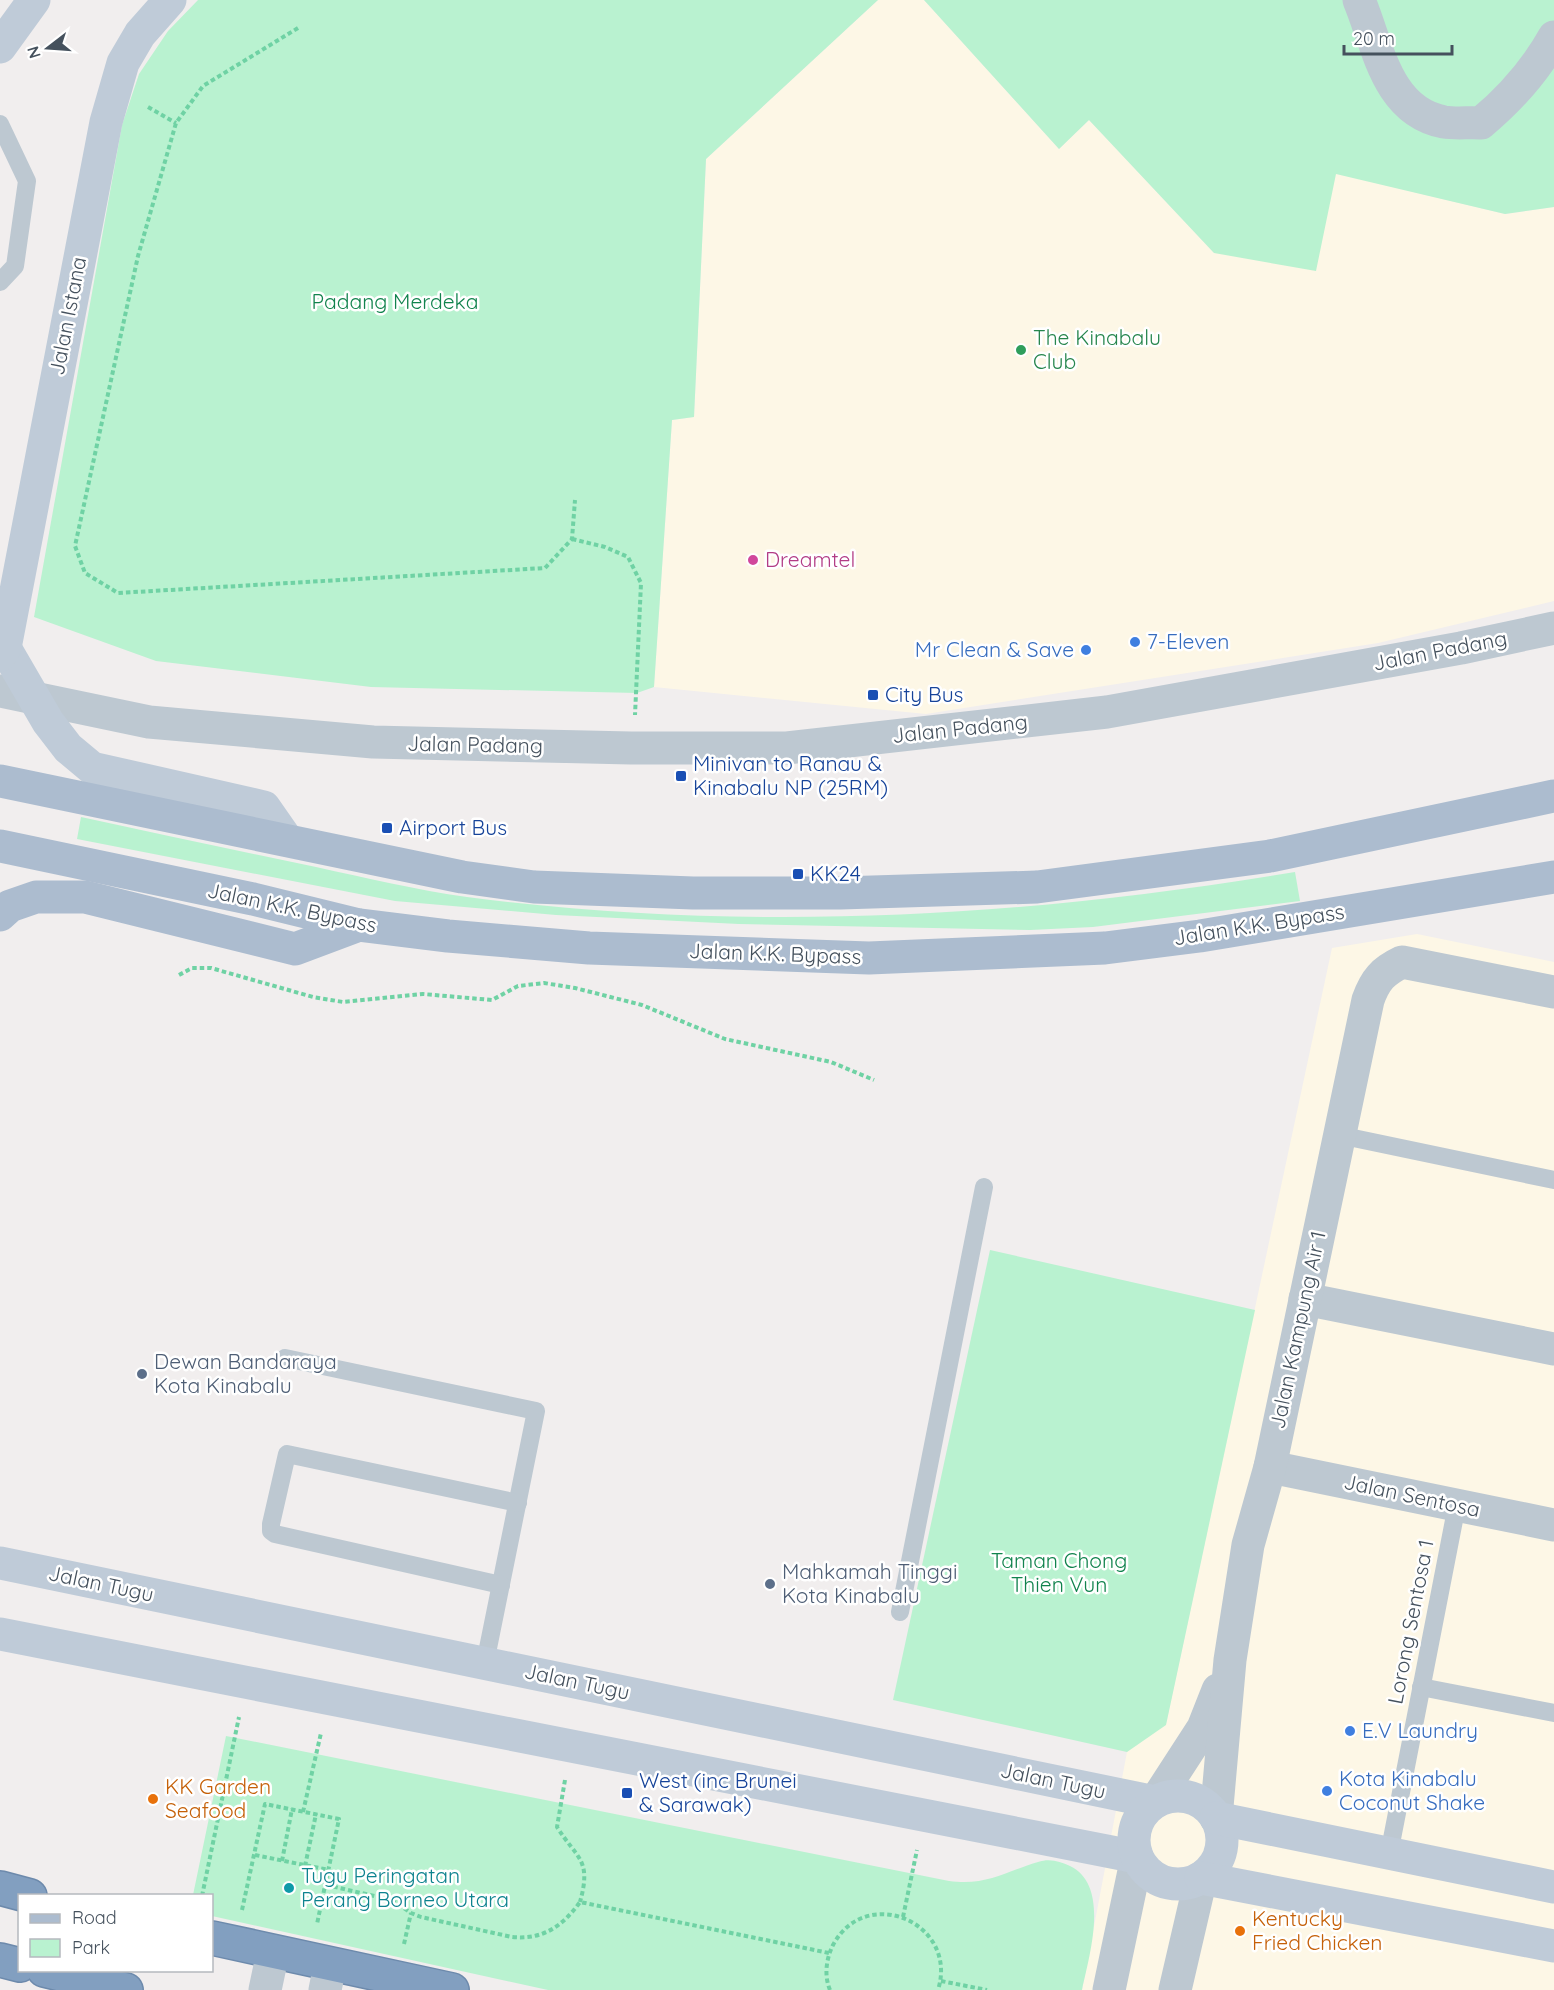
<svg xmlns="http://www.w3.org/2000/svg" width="1554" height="1990" viewBox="0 0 1554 1990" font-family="Quicksand,sans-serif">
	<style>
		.commercial { fill: #fdf7e6 }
		.green { fill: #b9f2d0 }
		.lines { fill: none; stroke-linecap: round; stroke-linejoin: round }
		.highway-casing { stroke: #6d8aac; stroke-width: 36 }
		.path { stroke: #6fd2a4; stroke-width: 4; stroke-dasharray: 4.5 3; stroke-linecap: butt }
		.lane { stroke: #bdc8d1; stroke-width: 18 }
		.street { stroke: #bdc8d1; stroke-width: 33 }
		.secondary { stroke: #bfcbd8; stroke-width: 33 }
		.primary { stroke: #acbccf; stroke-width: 33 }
		.highway { stroke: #829fc0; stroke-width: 33 }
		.leisure-dot { fill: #2e9e5b; stroke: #fff; stroke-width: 2 }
		.hotel-dot { fill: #d1479c; stroke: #fff; stroke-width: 2 }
		.shop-dot { fill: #3f7fe0; stroke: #fff; stroke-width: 2 }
		.transit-dot { fill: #1a4fb4; stroke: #fff; stroke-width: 2 }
		.service-dot { fill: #5c6f8a; stroke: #fff; stroke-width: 2 }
		.food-dot { fill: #e8710a; stroke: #fff; stroke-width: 2 }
		.culture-dot { fill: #0f9aa8; stroke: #fff; stroke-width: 2 }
		.labels { text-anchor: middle; stroke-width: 5; stroke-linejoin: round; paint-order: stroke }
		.park-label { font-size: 21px; fill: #11834d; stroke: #fff }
		.street-label { font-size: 21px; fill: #45515d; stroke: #fff }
		.leisure-label { font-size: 21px; fill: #27864d; stroke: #fff; text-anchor: start }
		.hotel-label { font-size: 21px; fill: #b23c85; stroke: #fff; text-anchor: start }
		.shop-label { font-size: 21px; fill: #366cbe; stroke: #fff; text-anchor: start }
		.transit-label { font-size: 21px; fill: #164399; stroke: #fff; text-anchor: start }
		.service-label { font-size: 21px; fill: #4e5e75; stroke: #fff; text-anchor: start }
		.food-label { font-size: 21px; fill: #c56008; stroke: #fff; text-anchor: start }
		.culture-label { font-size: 21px; fill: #0d838f; stroke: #fff; text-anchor: start }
	</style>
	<rect width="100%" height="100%" fill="#f1eeee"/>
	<g class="commercial">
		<path d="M878,0H924L1059,149L1089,120L1214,253L1335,173L1505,214L1554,207V601L1378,643L926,714L654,687L672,420L694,417L706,159Z"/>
		<path d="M1417,934L1554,962V1990H1082L1127,1752L1166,1724L1332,948Z"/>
	</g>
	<g class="green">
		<path d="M198,0H878L706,159L694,417L672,420L654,687L637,693L371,687L156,661L34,617L122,125L139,74L168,31Z"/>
		<path d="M924,0H1554V207L1505,214L1336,174L1316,271L1214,253L1089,120L1059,149Z"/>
		<path d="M81,817C160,834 238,851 316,867C366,878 417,890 467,897C743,933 1021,918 1295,872L1300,901L1093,927L1030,930L739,924L556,915L395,901L77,839Z"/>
		<path d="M990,1250L1255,1310L1166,1725L1127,1752L893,1700Z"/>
		<path d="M226,1736L949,1881C987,1886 1004,1872 1038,1862C1049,1858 1060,1861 1070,1866C1111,1886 1089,1956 1082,1990H548L212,1916V1896L193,1895Z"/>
	</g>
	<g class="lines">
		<defs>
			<g id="highway">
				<path d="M0,1888L30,1896"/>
				<path d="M212,1938L452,1990"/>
				<path d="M0,1960L20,1965"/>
				<path d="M44,1970L126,1990"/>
			</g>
		</defs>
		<use href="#highway" class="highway-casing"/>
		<g class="path">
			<path d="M298,28L203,86L176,123L138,256L75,546L85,573L118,593L545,568L572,539L575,500"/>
			<path d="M148,107L176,123"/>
			<path d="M572,539L605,547L628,557L641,583L635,715"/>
			<path d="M179,975L192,968H211L313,997L343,1002L423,994L492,1000L518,986L544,983L575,988L642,1005L725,1039L831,1062L874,1080"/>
			<path d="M565,1780L557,1827C577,1859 592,1859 580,1902"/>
			<path d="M303,1812L321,1733"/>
			<path d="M255,1855L329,1870"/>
			<path d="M282,1861L292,1809"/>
			<path d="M305,1866L316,1814"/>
			<path d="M326,1885L392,1900L411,1913L421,1917L512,1937C542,1940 562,1927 580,1902L829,1953"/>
			<path d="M202,1896L239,1717"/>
			<path d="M242,1910L265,1804L339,1819L317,1924"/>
			<path d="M903,1917L917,1850"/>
			<path d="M404,1944L411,1913"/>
			<path d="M941,1981L987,1990"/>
			<path d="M830,1990C824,1976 826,1959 833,1945C866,1883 959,1923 938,1990"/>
		</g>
		<g class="lane">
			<path d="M0,124L27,181L15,266L0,282"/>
			<path d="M1339,1135L1554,1180"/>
			<path d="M285,1358L536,1411L485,1663"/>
			<path d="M501,1585L275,1534L271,1531V1524L287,1454L518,1503"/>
			<path d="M900,1612L984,1187"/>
			<path d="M1421,1687L1554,1713"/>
			<path d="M1389,1854L1457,1505"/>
		</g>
		<g class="street">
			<path d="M1359,0C1378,45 1386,111 1444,122C1456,124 1470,122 1481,123C1511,98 1535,71 1554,37"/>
			<path d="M0,691L149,722L373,742L631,748H787L1107,712L1461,648L1554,628"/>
			<path d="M1305,1299L1554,1349"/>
			<path d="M1270,1467L1554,1525"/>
			<path d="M1155,1802L1203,1728L1218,1690"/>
			<path d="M1216,1818L1230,1660L1248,1545L1270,1467L1368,1000C1375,980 1383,971 1402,962L1554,992"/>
			<path d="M265,1990L273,1952"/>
			<path d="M325,1990L330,1965"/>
			<path d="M1109,1990L1137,1857"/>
			<path d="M1175,1990L1201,1878"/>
		</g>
		<g class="secondary">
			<path d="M0,47L34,0"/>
			<path d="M5,648L48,722L68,748L92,768L264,807L287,840"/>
			<path d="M0,655L5,648L106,122L123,63L140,34L170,0"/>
			<path d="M0,1563L1155,1802"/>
			<path d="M0,1634L1137,1857"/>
			<circle cx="1178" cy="1840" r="44"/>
			<path d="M1216,1818L1554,1887"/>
			<path d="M1201,1878L1554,1946"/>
		</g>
		<g class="primary">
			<path d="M0,781L462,877L534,887L693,893H840L1037,887L1270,856L1554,796"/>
			<path d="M0,846L253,899L359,925L448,936L589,948L869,958L1105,948L1200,936L1554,877"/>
			<path d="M0,915L10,906L36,897H85L295,949L359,925"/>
		</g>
		<use href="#highway" class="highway"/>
	</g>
	<circle class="leisure-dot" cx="1021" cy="350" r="6"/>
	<circle class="hotel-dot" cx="753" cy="560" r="6"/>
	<g class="shop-dot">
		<circle cx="1135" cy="642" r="6"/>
		<circle cx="1086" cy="650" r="6"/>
		<circle cx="1350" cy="1731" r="6"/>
		<circle cx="1327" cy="1791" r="6"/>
	</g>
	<g class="transit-dot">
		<rect x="867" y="689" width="12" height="12" rx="3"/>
		<rect x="675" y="770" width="12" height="12" rx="3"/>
		<rect x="381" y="822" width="12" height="12" rx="3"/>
		<rect x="792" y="868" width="12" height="12" rx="3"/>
		<rect x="621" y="1787" width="12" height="12" rx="3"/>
	</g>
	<g class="service-dot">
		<circle cx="142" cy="1374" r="6"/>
		<circle cx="770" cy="1584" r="6"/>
	</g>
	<g class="food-dot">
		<circle cx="153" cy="1799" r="6"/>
		<circle cx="1240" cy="1931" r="6"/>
	</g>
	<circle class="culture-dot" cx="289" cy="1888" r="6"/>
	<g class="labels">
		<g class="park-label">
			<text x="395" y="309">Padang Merdeka</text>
			<text x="1059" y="1568">Taman Chong<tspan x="1059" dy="24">Thien Vun</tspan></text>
		</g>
		<g class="street-label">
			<text transform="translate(68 316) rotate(-79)" y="7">Jalan Istana</text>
			<text transform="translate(1440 651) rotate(-11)" y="7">Jalan Padang</text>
			<text transform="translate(960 729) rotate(-6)" y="7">Jalan Padang</text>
			<text transform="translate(475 745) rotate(1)" y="7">Jalan Padang</text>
			<text transform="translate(292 908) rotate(12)" y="7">Jalan K.K. Bypass</text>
			<text transform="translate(1259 925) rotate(-9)" y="7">Jalan K.K. Bypass</text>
			<text transform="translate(775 954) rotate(2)" y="7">Jalan K.K. Bypass</text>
			<text transform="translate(1298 1330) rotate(-78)" y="7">Jalan Kampung Air 1</text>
			<text transform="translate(1412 1496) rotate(12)" y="7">Jalan Sentosa</text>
			<text transform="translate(101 1584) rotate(12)" y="7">Jalan Tugu</text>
			<text transform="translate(1411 1622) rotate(-79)" y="7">Lorong Sentosa 1</text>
			<text transform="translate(577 1682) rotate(12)" y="7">Jalan Tugu</text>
			<text transform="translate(1053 1781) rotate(12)" y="7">Jalan Tugu</text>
		</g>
		<g class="leisure-label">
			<text x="1033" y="345">The Kinabalu<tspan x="1033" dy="24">Club</tspan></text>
		</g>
		<g class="hotel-label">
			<text x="765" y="567">Dreamtel</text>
		</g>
		<g class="shop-label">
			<text x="1147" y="649">7-Eleven</text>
			<text x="1074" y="657" text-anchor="end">Mr Clean &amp; Save</text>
			<text x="1362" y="1738">E.V Laundry</text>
			<text x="1339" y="1786">Kota Kinabalu<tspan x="1339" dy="24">Coconut Shake</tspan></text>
		</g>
		<g class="transit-label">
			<text x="885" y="702">City Bus</text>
			<text x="693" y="771">Minivan to Ranau &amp;<tspan x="693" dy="24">Kinabalu NP (25RM)</tspan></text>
			<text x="399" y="835">Airport Bus</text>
			<text x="810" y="881">KK24</text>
			<text x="639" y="1788">West (inc Brunei<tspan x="639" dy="24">&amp; Sarawak)</tspan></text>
		</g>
		<g class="service-label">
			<text x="154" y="1369">Dewan Bandaraya<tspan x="154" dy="24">Kota Kinabalu</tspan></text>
			<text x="782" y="1579">Mahkamah Tinggi<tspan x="782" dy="24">Kota Kinabalu</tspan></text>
		</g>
		<g class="food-label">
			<text x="165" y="1794">KK Garden<tspan x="165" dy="24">Seafood</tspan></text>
			<text x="1252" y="1926">Kentucky<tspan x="1252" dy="24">Fried Chicken</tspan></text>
		</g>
		<g class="culture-label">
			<text x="301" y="1883">Tugu Peringatan<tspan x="301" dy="24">Perang Borneo Utara</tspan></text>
		</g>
	</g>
	<rect x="18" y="1894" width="195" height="78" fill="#ffffff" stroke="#b5b9be" stroke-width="1.5"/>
	<rect x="30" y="1914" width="30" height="9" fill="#acbccf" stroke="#b5b9be" stroke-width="1.5"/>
	<text x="72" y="1924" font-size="18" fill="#45515d">Road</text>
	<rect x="30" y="1939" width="30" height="18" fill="#b9f2d0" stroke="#b5b9be" stroke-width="1.5"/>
	<text x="72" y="1954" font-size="18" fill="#45515d">Park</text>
	<g transform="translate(48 48) rotate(253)" stroke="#ffffff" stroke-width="4.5" paint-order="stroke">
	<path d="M0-4.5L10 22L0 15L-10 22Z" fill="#45515d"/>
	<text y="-9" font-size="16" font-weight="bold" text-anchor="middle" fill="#45515d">N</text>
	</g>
	<path d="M1344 45v9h108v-9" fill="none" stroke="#45515d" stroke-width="3"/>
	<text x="1353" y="45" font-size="18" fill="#45515d" stroke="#ffffff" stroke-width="4.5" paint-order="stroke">20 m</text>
</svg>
